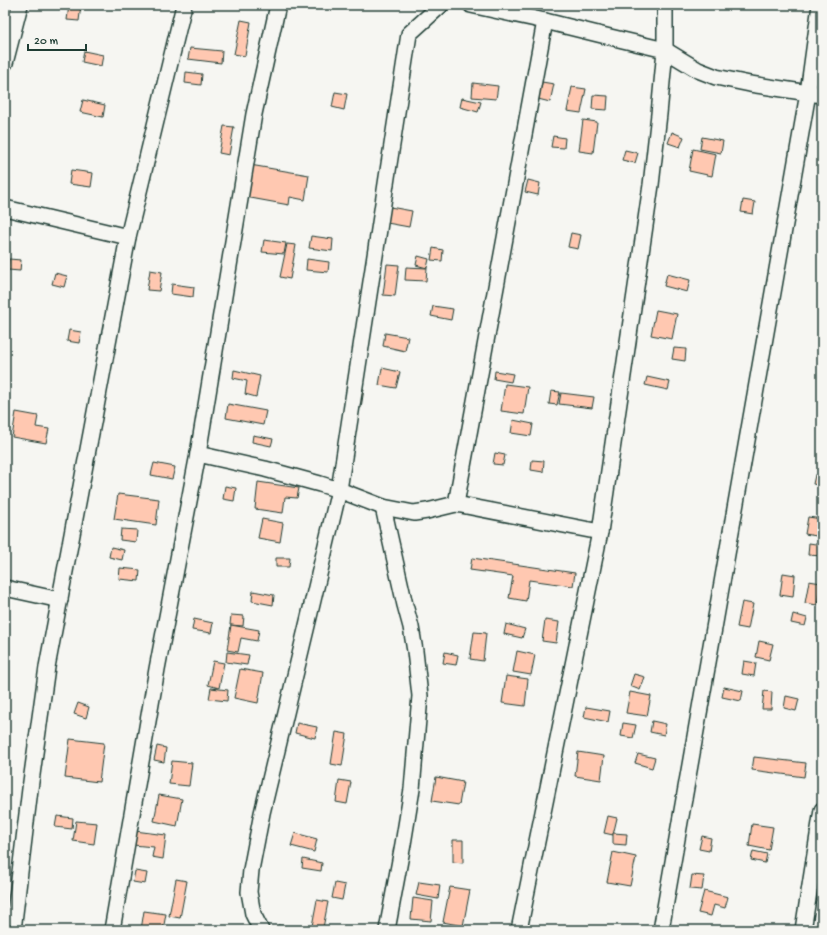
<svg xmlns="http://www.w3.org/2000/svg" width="827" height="935" viewBox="0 0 827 935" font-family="'Gochi Hand',sans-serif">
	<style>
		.building { fill: #ffc8b1; stroke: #1f3d34 }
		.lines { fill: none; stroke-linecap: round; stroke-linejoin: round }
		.street-casing { stroke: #1f3d34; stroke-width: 18 }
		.street { stroke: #f6f6f2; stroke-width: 15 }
	</style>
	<rect width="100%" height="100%" fill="#f6f6f2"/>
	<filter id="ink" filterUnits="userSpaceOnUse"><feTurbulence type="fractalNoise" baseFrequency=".025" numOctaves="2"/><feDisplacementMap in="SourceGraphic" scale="8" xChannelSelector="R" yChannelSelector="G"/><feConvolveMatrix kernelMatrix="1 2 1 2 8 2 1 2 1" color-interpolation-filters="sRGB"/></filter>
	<g filter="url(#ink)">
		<g class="building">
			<path d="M69,5H81L79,21L67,20Z"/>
			<path d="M241,20L251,22L245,56L234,54Z"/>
			<path d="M190,48L222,51L221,63L188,59Z"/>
			<path d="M84,51L103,55L101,66L82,62Z"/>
			<path d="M186,72L202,74L201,85L185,83Z"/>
			<path d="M542,82L554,84L550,102L538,99Z"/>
			<path d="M473,83L498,86L496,99L472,97Z"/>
			<path d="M572,87L586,89L581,113L567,111Z"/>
			<path d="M335,92L347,94L344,110L332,107Z"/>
			<path d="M593,95L608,96L607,110L592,109Z"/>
			<path d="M462,98L481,102L478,112L460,107Z"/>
			<path d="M83,100L105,105L103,117L80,112Z"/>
			<path d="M583,120L597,122L593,153L579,151Z"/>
			<path d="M224,126L234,127L229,155L219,153Z"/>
			<path d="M672,132L684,137L680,147L668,143Z"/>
			<path d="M553,136L565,138L564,148L551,147Z"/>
			<path d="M702,137L723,141L721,153L700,149Z"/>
			<path d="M693,149L716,154L712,176L689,171Z"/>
			<path d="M625,150L638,153L635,163L622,160Z"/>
			<path d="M250,165L309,175L305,200L290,197L289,205L245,197Z"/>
			<path d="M71,170L93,173L91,187L69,184Z"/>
			<path d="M528,180L540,183L538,195L525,192Z"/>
			<path d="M743,200L755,202L753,214L741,212Z"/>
			<path d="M390,207L412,211L409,227L387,223Z"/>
			<path d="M571,233L581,235L578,249L568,247Z"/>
			<path d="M311,236L333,239L332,251L309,248Z"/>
			<path d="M264,240L286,243L284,254L262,252Z"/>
			<path d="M287,244L296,245L290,279L280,277Z"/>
			<path d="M433,248L443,250L442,261L431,260Z"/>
			<path d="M418,256L429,259L427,268L416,265Z"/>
			<path d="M9,259L21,260L20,271L8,270Z"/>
			<path d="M307,259L329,262L328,272L306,270Z"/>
			<path d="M387,264L399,265L395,296L383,295Z"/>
			<path d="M406,267L427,268L426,281L405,280Z"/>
			<path d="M150,270L162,272L159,291L147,290Z"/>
			<path d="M55,273L67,276L64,287L52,284Z"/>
			<path d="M667,274L690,280L687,292L664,286Z"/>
			<path d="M172,284L194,287L193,297L171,294Z"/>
			<path d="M433,306L453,309L451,320L431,316Z"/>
			<path d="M656,310L677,314L672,339L651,335Z"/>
			<path d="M69,330L81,332L79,343L67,341Z"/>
			<path d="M385,333L408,337L405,351L383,346Z"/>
			<path d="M674,348L686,349L685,361L672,359Z"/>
			<path d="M382,368L400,372L396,388L379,385Z"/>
			<path d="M234,370L260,376L256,397L245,394L247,381L233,378Z"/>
			<path d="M495,371L513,374L511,382L494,379Z"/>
			<path d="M647,377L670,382L668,390L645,385Z"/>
			<path d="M505,384L528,387L524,414L501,411Z"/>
			<path d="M355,387L364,389L361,408L352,406Z"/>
			<path d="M551,391L560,392L557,405L549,404Z"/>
			<path d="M561,393L594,397L592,408L559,404Z"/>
			<path d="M228,404L266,411L263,425L226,418Z"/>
			<path d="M16,412L38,416L36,427L49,429L46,443L12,437Z"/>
			<path d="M513,420L533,424L531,436L511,433Z"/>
			<path d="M253,435L273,439L271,446L252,442Z"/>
			<path d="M495,453L505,455L503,465L493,464Z"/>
			<path d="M532,460L544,461L543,472L531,470Z"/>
			<path d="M154,463L175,467L172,479L151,475Z"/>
			<path d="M815,475L822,476V486L813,484Z"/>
			<path d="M258,482L299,488L297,498L285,497L283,513L255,509Z"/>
			<path d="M225,486L236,488L234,501L223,499Z"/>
			<path d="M118,494L159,499L156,525L114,519Z"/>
			<path d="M808,517L822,519V537L805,534Z"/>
			<path d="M262,519L283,523L280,542L258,538Z"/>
			<path d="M121,529L137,530L136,542L120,540Z"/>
			<path d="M809,543L822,545V556L808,555Z"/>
			<path d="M111,547L124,550L122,560L109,557Z"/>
			<path d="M276,558H290L289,567H276Z"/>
			<path d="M472,558L575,573L573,586L529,580L526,601L509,598L513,576L470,570Z"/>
			<path d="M120,568L140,570L139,581L119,579Z"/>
			<path d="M783,573L795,575L793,597L780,595Z"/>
			<path d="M809,581L821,583L817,605L805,603Z"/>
			<path d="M253,591L274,595L273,605L252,601Z"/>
			<path d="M742,602L753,604L748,629L737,627Z"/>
			<path d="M793,614L807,618L805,626L791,623Z"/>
			<path d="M231,615L244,616L243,626L230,625Z"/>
			<path d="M194,619L213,623L211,633L192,630Z"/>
			<path d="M545,620L559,622L556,643L542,641Z"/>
			<path d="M506,624L525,629L522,638L504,634Z"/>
			<path d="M231,625L259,630L257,641L241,638L238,652L227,650Z"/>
			<path d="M474,632L486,633L483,661L470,659Z"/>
			<path d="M759,641L773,644L769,660L756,657Z"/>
			<path d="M517,651L535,655L531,675L513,672Z"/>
			<path d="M227,652L249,655L247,665L226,662Z"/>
			<path d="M445,652L458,655L456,665L443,663Z"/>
			<path d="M213,661L224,663L219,688L208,685Z"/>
			<path d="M744,661L756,663L754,676L742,674Z"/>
			<path d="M240,669L263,673L258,703L234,698Z"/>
			<path d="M634,674L645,677L640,690L630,686Z"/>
			<path d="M506,676L528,679L525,706L502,703Z"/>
			<path d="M724,687L743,691L741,701L722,697Z"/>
			<path d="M211,688L228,690L227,701L209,699Z"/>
			<path d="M764,691L772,692L771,709H762Z"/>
			<path d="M630,692L651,696L647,716L626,713Z"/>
			<path d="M786,696L799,699L796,711L784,708Z"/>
			<path d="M78,703L89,707L86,718L74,714Z"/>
			<path d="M586,707L610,711L608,722L584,717Z"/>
			<path d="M652,721L666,724L664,735L650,732Z"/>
			<path d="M297,723L317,727L315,738L295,733Z"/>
			<path d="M623,723L636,725L633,738L621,736Z"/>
			<path d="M336,732L347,734L342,766L331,764Z"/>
			<path d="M70,739L104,743L99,782L65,778Z"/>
			<path d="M157,746L166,748L164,762L154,760Z"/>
			<path d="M578,752L604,756L601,780L575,776Z"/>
			<path d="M638,754L655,758L652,768L635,763Z"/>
			<path d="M754,757L806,763L804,777L752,770Z"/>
			<path d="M172,761L192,763L189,786L169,784Z"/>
			<path d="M436,777L463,782L459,805L432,801Z"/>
			<path d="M339,780L351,782L347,804L336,802Z"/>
			<path d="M159,795L182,799L177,826L154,821Z"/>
			<path d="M57,816L73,818L72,829L55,827Z"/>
			<path d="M608,816L617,818L613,835L604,833Z"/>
			<path d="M76,821L97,823L94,844L73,841Z"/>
			<path d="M752,824L773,827L769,850L749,846Z"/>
			<path d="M135,831L166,835L163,859L152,857L154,847L133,845Z"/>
			<path d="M295,833L317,839L314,852L291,846Z"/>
			<path d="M613,833L627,834L626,845L613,844Z"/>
			<path d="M702,836L711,838L709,851L699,849Z"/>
			<path d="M453,840H463V863L453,862Z"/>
			<path d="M753,851L767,854L765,863L751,860Z"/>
			<path d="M613,852L636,857L630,886L607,882Z"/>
			<path d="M303,859L322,863L321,871L302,868Z"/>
			<path d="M135,871L147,873L145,884L133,882Z"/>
			<path d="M692,875L704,876L702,890L690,889Z"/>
			<path d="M176,879L187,881L180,918L169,916Z"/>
			<path d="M419,882L440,885L438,899L416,895Z"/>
			<path d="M335,883L345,885L342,900L332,898Z"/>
			<path d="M450,887L470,890L463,926L443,922Z"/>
			<path d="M704,891L728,897L725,908L714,905L711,916L698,913Z"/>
			<path d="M413,898L433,901L431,921L411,919Z"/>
			<path d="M317,900L328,902L323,928L312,926Z"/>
			<path d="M144,911L166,914L163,930H141Z"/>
			<path d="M278,925L299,929V930H277Z"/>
			<path d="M410,926L429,930H409Z"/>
		</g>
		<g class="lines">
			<defs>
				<g id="street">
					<path d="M471,5L545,21L610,37L665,50L698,70L716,77L750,84L822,95"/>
					<path d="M5,63L20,5"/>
					<path d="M5,208L128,237"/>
					<path d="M198,454L265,469L320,484L339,490L383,507L414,513L427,511L456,504L600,532"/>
					<path d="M456,504L545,21"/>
					<path d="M383,507L405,605L411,627L415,651L420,696L412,789L403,844L387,930"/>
					<path d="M5,588L60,600"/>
					<path d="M13,930L30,789L47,667L128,237L184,5"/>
					<path d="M112,930L157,669L198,454L254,114L278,5"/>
					<path d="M261,930L253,914L249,892L251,870L262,813L309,617L339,490L409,34L441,5"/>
					<path d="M519,930L600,532L651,185L659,114L665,50V5"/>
					<path d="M661,930L808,93L820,5"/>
					<path d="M803,930L822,810"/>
				</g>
			</defs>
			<use href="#street" class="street-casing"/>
			<use href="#street" class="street"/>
		</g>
	</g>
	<rect width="827" height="935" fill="none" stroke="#f6f6f2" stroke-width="20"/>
	<rect x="10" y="10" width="807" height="915" fill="none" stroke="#1f3d34" stroke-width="1.5" filter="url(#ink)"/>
	<path d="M28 44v6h58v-6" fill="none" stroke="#1f3d34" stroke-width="2"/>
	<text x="34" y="44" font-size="12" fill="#1f3d34" stroke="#f6f6f2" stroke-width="3" paint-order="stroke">20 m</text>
</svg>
